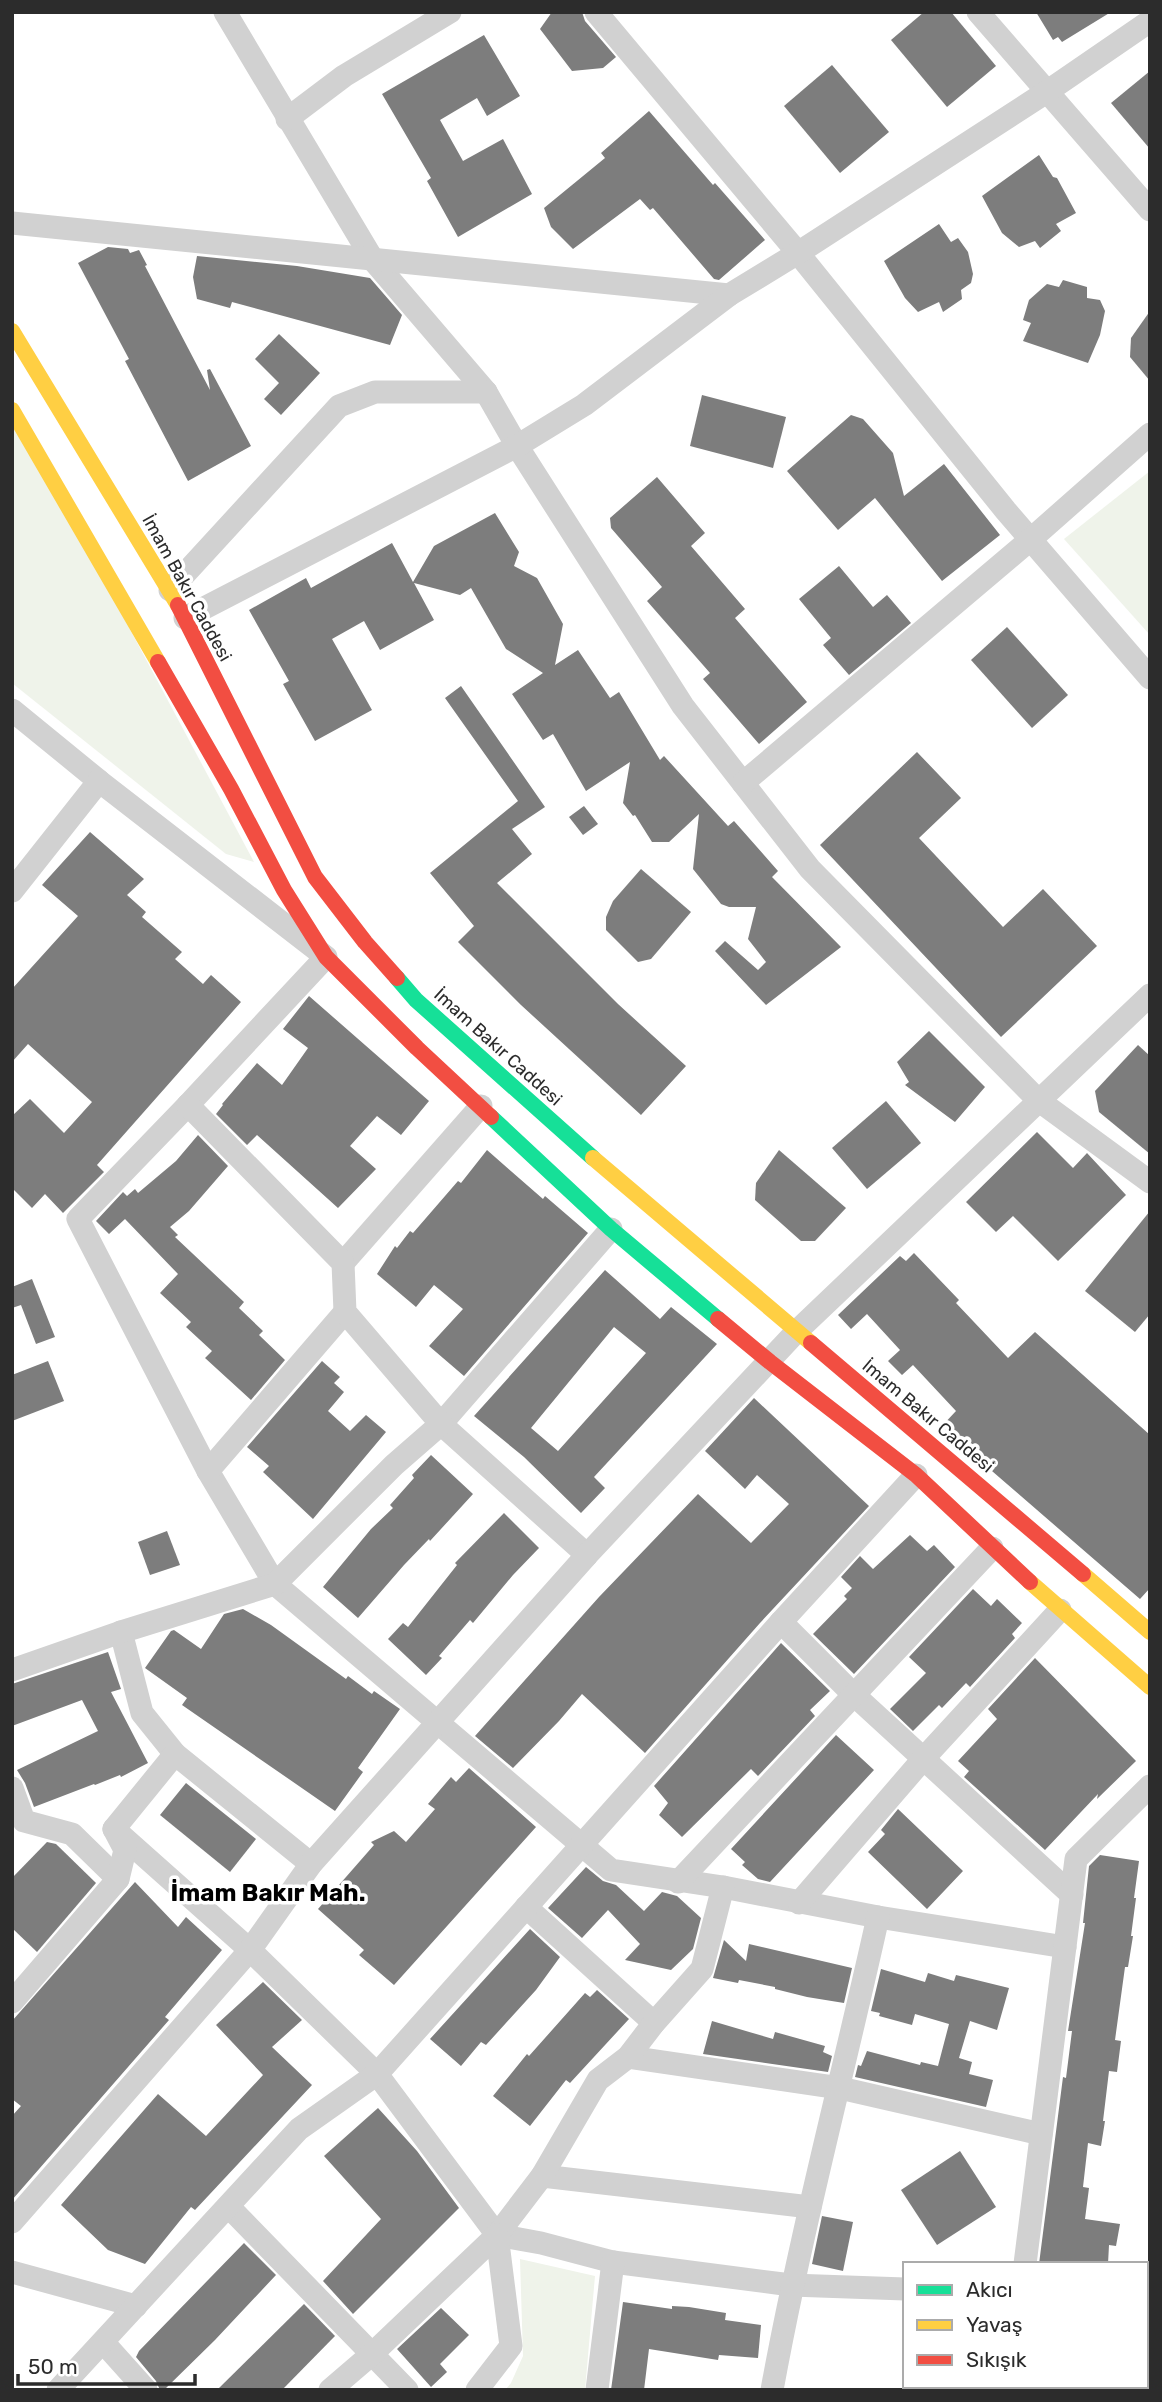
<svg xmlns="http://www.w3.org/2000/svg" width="1162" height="2402" viewBox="0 0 1162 2402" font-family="Rubik,sans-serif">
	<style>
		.green { fill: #eff3ea }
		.building { fill: #7d7d7d; fill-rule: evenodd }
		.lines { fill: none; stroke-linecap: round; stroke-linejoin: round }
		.street { stroke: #d1d1d1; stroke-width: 23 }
		.fast { stroke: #16e098; stroke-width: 16 }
		.slow { stroke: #ffcf43; stroke-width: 16 }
		.jam { stroke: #f24e42; stroke-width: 16 }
		.labels { text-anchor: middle; stroke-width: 7; stroke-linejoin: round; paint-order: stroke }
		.street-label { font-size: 18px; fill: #2c2c2c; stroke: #fff }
		.district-label { font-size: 24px; font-weight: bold; fill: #000; stroke: #fff }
	</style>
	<rect width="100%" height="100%" fill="#fff"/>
	<g class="green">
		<path d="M12,408L254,862L226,854L12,683Z"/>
		<path d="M1150,471V635L1064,539Z"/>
		<path d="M520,2259L595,2276L585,2390H505L511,2383L523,2356Z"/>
	</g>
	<g class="building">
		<path d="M552,12H582L585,21L616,57L603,68L572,71L540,29Z"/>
		<path d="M924,12H951L996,66L947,107L891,40Z"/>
		<path d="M1036,12H1111L1062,42L1058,37L1053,40Z"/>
		<path d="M484,35L520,96L487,116L477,98L440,120L463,161L503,139L532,194L458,237L427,181L431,178L382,94Z"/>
		<path d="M832,65L889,132L840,173L784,106Z"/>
		<path d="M1150,71V149L1111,103Z"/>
		<path d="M649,111L713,185L715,183L765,240L719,280L714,279L653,208L650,210L640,199L573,249L551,227L544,208L605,158L601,153Z"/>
		<path d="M1039,155L1053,177L1057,178L1076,213L1056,224L1061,231L1040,248L1035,241L1019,247L1002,233L982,196Z"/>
		<path d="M939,224L951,242L958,238L968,252L973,274L971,283L961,290L962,299L943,312L939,302L918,312L905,298L884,261Z"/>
		<path d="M108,247L128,249L130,253L139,250L147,265L145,266L210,390L207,370L210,369L251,446L188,481L125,361L129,359L78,263Z"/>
		<path d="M197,256L297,266L370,278L402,315L390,345L232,302L230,308L197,299L193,277Z"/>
		<path d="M1063,280L1087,287V298L1100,300L1105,311L1100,335L1088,363L1023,341L1031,323L1023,320L1029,300L1047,284L1059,287Z"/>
		<path d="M1150,311V381L1130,357L1131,338Z"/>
		<path d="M279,334L320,373L281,415L264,399L279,383L255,359Z"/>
		<path d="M702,395L786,417L773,468L690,446Z"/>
		<path d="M851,415L863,419L893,453L904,496L944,464L1000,535L942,581L875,498L838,530L787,471Z"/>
		<path d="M657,477L705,533L691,546L745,609L735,618L807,702L759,744L703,679L710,673L647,601L662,587L611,528L610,518Z"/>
		<path d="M495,513L519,552L514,566L537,578L563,624L555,665L578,650L610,698L619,692L660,760L664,756L728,826L734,821L778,871L772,877L841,947L766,1005L715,951L725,941L758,970L766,962L748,939L756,907H729L721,904L693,869L699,814L669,842H652L635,815L633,816L623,803L630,762L586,791L553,734L543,740L512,694L543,673L506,649L471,588L460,595L414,583L434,620L380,650L364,621L332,639L372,710L315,741L283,684L289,681L249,610L306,578L311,588L392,543L413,582L434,546Z"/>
		<path d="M839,566L873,607L887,595L911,623L849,675L823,645L831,638L799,599Z"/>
		<path d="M1007,627L1068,695L1032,728L971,660Z"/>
		<path d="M461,686L545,807L512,829L532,854L497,883L618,1004L686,1066L641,1115L521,1005L458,942L474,926L430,873L518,801L445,698Z"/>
		<path d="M917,752L961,798L919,838L1003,927L1043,889L1097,946L1001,1037L820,845Z"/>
		<path d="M584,806L598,824L583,835L569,817Z"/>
		<path d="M90,832L144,879L127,895L146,912L142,917L182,952L175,959L203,984L211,975L241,1002L97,1165L104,1172L63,1213L45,1194L32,1208L12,1188V1116L30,1099L64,1133L92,1102L28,1044L12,1062V989L78,916L42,885Z"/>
		<path d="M641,869L691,912L651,959L638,962L606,930V917L613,901Z"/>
		<path d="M309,996L429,1101L401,1135L377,1116L350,1146L376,1169L338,1208L257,1135L247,1145L216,1114L223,1105L222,1104L257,1063L282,1085L308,1048L283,1029Z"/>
		<path d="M929,1031L985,1087L955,1122L905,1085L909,1082L897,1062Z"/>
		<path d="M1138,1045L1150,1056V1154L1099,1112L1095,1091Z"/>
		<path d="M886,1101L921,1143L867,1189L832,1148Z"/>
		<path d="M1037,1132L1073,1168L1087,1153L1126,1195L1058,1261L1013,1216L996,1232L966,1202Z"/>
		<path d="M198,1135L228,1166L189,1211L170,1227L178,1235L175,1237L244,1302L239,1308L263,1331L259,1335L285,1360L251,1400L205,1358L212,1351L186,1327L191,1322L160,1293L178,1274L125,1219L109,1234L96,1221L123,1192L127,1196L135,1189L138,1193L176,1161Z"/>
		<path d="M487,1150L543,1199L545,1196L588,1233L464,1376L429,1346L463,1309L434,1285L416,1307L377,1274L395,1246L397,1248L410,1231L413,1233L458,1181L461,1183Z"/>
		<path d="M779,1150L846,1208L815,1241H801L755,1200L756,1183Z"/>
		<path d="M1150,1211V1314L1135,1332L1085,1291Z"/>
		<path d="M914,1253L959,1300L956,1303L1008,1358L1035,1332L1150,1435V1588L1140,1599L941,1427L956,1411L913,1365L902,1375L888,1361L900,1350L867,1314L851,1329L838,1315L900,1256L906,1261Z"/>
		<path d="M605,1270L660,1319L671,1307L717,1344L594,1477L605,1488L581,1513L524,1457L474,1416ZM614,1327L646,1353L558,1451L531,1428Z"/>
		<path d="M32,1279L55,1337L36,1344L21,1305L12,1308V1287Z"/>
		<path d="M48,1361L64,1401L12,1421V1375Z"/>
		<path d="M322,1361L340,1377L334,1383L344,1392L328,1411L350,1431L366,1415L386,1432L313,1519L263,1472L269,1466L247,1447Z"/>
		<path d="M754,1398L869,1506L760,1623L645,1753L582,1694L559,1721L513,1768L475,1736L599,1597L698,1494L751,1543L789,1504L757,1475L745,1489L705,1451Z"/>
		<path d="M431,1455L473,1494L430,1541L429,1539L404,1565L358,1618L323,1587L371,1529L393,1508L390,1505L414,1478L412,1475Z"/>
		<path d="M504,1513L539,1548L513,1575L473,1623L470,1620L439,1656L442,1658L426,1675L388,1639L403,1623L408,1627L457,1565L455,1563Z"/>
		<path d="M167,1531L180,1565L150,1575L138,1542Z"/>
		<path d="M910,1535L927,1551L934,1545L955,1567L854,1674L813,1634L847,1599L844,1596L852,1588L841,1577L860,1556L873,1569Z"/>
		<path d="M973,1589L991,1606L997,1599L1022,1623L1012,1634L1015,1638L970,1687L966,1683L942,1708L939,1705L913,1731L890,1709L926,1673L909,1657Z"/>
		<path d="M243,1609L271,1625L346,1679L348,1676L372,1694L374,1691L400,1709L358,1768L363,1772L335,1811L182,1705L187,1698L145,1668L171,1631L174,1630L201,1649L224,1614Z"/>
		<path d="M781,1643L830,1691L810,1710L815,1716L758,1776L751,1769L682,1837L659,1815L668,1803L654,1786Z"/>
		<path d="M108,1652L121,1689L111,1692L148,1763L121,1777L120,1775L95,1785L94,1784L34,1807L25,1783L17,1770L98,1731L82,1700L12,1726V1684Z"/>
		<path d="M1035,1658L1136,1761L1097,1799L1098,1794L1045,1850L964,1777L969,1771L958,1761L997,1719L988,1709Z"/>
		<path d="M836,1735L874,1770L770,1882L758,1879L742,1865L745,1862L731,1849Z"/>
		<path d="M469,1768L536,1827L394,1985L359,1955L364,1950L318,1909L374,1845L371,1842L394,1831L406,1842L435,1809L428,1804L451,1777L456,1782Z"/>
		<path d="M186,1783L256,1839L230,1872L160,1815Z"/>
		<path d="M898,1809L963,1871L927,1909L868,1852L885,1834L881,1830Z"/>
		<path d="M47,1842L56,1844L96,1883L37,1952L12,1928V1878Z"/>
		<path d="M1100,1855L1139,1861L1134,1898H1136L1131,1936H1133L1128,1967H1125L1115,2040L1121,2041L1117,2072L1109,2071L1103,2121H1105L1101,2146L1088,2143L1083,2187L1089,2188L1085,2219L1120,2224L1116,2246L1109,2245L1108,2264H1039L1063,2077L1066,2078L1072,2031H1068L1085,1923H1083L1089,1866Z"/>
		<path d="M586,1867L603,1881L616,1885L644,1911L662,1892L677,1896L701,1918L693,1949L671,1970L625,1960L640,1944L608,1910L582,1938L548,1908Z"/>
		<path d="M135,1882L178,1927L186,1917L222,1950L165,2017L169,2020L12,2200V2116L21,2106L12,2099V2021Z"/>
		<path d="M530,1929L560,1957L536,1990L486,2045L481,2042L461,2066L430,2039Z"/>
		<path d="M724,1940L746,1961L749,1944L852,1968L844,2003L807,1997L775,1989V1987L739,1980L738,1983L713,1978Z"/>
		<path d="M881,1969L925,1982L928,1973L954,1981L956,1975L1009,1988L997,2030L970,2021L959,2058L972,2062L969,2074L993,2080L986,2107L855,2077L858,2065L861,2066L867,2051L920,2065L921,2062L938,2066L949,2024L915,2014L912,2025L879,2016L880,2013L871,2011Z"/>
		<path d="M263,1982L302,2020L272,2047L312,2085L195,2210L191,2207L145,2264L108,2250L61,2205L158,2094L206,2136L263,2075L216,2025Z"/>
		<path d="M597,1990L629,2019L570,2083L566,2080L530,2126L493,2096L527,2054L529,2056L585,1993L590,1997Z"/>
		<path d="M712,2021L773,2039L775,2032L825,2046L823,2052L832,2056L828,2072L703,2054Z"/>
		<path d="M378,2108L417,2151L459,2208L353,2314L323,2281L381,2219L324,2156Z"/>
		<path d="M960,2151L996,2207L937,2245L901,2190Z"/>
		<path d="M822,2216L853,2222L843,2271L812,2264Z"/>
		<path d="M244,2243L276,2275L215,2340L164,2390H160L156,2381L136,2357L139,2351Z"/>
		<path d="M623,2302L672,2309V2306L689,2307L726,2313L725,2320L761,2325L758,2358L719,2355L718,2360L649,2349L644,2390H611Z"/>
		<path d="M304,2304L335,2336L282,2390H217Z"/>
		<path d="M441,2308L469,2335L440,2364L447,2372L431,2387L397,2349Z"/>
	</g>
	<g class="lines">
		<g class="street">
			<path d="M225,12L373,260L486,392L517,446L683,706L810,869L1038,1100L1150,1182"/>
			<path d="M596,12L798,253L1006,511L1150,678"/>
			<path d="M978,12L1150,210"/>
			<path d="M287,119L344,76L450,12"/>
			<path d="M12,223L729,295"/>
			<path d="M170,590L339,406L375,392H486"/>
			<path d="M185,618L517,446L584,405L729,295L798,253L1048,91L1150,21"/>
			<path d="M12,710L99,781L326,957L188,1105L78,1219L208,1471L275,1584L611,1870L723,1887L878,1917L1065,1947"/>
			<path d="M743,783L1030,540L1150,434"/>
			<path d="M12,891L99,781"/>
			<path d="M343,1263L481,1106"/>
			<path d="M208,1471L345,1312"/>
			<path d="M587,1555L441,1424L611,1229"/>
			<path d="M781,1622L853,1694L1072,1895"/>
			<path d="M121,1632L142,1713L175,1754"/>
			<path d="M12,1670L121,1632L275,1584L394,1465L441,1424L345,1312L343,1263L188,1105"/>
			<path d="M12,1788L24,1821L72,1834L118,1879"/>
			<path d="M114,1829L250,1950L377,2074L497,2235L541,2243L613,2262L791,2285L905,2289"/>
			<path d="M678,1882L992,1548"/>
			<path d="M799,1903L924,1758L1060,1610"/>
			<path d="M526,1907L654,2023"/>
			<path d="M12,2002L118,1879L125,1850L114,1829L175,1754L311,1864"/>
			<path d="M628,2057L840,2088L1041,2134"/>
			<path d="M542,2176L810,2207"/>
			<path d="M229,2207L407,2390"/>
			<path d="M12,2222L250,1950L311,1864L587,1555L797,1331L1150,995"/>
			<path d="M497,2235L542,2176L598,2080L628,2057L654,2023L702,1969L723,1887"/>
			<path d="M1025,2264L1076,1859L1150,1786"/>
			<path d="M12,2272L136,2306"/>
			<path d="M1146,2311L1150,2307"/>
			<path d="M103,2342L146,2390"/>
			<path d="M58,2390L299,2129L377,2074L781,1622L916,1475"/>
			<path d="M330,2390L372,2354L497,2235L511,2346L477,2390"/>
			<path d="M597,2390L613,2262"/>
			<path d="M772,2390C801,2231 843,2075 878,1917"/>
			<path d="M1009,2390L1010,2386"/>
			<path d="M1065,2390L1068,2386"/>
		</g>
		<g class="fast">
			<path d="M397,978L416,1000L593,1158"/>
			<path d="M491,1117L611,1229L718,1319"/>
		</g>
		<g class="slow">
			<path d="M12,331L178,605"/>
			<path d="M12,410L158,662"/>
			<path d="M593,1158L811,1343"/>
			<path d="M1083,1574L1150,1632"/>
			<path d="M1030,1582L1150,1687"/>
		</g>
		<g class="jam">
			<path d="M178,605L315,877L365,942L397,978"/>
			<path d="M158,662L231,789L284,890L326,957L417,1048L491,1117"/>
			<path d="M718,1319L770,1362L916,1475L1030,1582"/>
			<path d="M811,1343L1083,1574"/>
		</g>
	</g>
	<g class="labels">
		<g class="street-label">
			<text transform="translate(187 588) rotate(61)" y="6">İmam Bakır Caddesi</text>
			<text transform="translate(498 1047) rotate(42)" y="6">İmam Bakır Caddesi</text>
			<text transform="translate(928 1416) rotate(40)" y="6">İmam Bakır Caddesi</text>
		</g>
		<g class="district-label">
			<text x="268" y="1901">İmam Bakır Mah.</text>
		</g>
	</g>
	<rect width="1162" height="2402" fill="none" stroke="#2c2c2c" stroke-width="28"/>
	<rect x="903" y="2262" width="245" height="126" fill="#ffffff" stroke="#ababab" stroke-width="2"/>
	<rect x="917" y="2285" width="35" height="10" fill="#16e098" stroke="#ababab" stroke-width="2"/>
	<text x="966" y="2297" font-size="21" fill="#2c2c2c">Akıcı</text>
	<rect x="917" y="2320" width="35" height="10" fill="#ffcf43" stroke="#ababab" stroke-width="2"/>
	<text x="966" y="2332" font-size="21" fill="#2c2c2c">Yavaş</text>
	<rect x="917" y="2355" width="35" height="10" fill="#f24e42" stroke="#ababab" stroke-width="2"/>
	<text x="966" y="2367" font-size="21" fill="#2c2c2c">Sıkışık</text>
	<path d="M18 2374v10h177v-10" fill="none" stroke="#2c2c2c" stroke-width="3.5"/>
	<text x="28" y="2374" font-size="21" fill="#2c2c2c" stroke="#ffffff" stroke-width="5" paint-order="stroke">50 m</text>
</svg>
